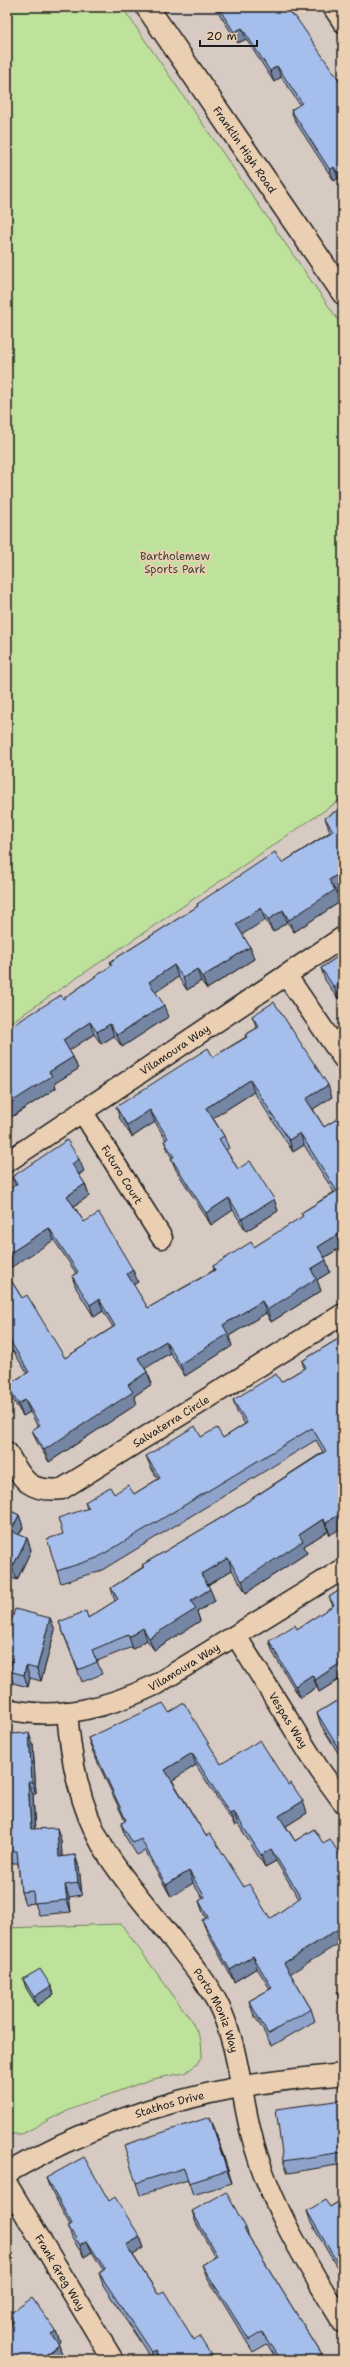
<svg xmlns="http://www.w3.org/2000/svg" width="350" height="2367" viewBox="0 0 350 2367" font-family="'Shantell Sans',sans-serif">
	<style>
		.green { fill: #bee29c; stroke: #6d7f5c }
		.lines { fill: none; stroke-linecap: round; stroke-linejoin: round }
		.street-casing { stroke: #1c1c1c; stroke-width: 23 }
		.secondary-casing { stroke: #1c1c1c; stroke-width: 25 }
		.street { stroke: #ebcfb2; stroke-width: 20 }
		.secondary { stroke: #ebcfb2; stroke-width: 22 }
		.wall { fill: #8fa3ca; stroke: #1c1c1c; fill-rule: evenodd }
		.shaded-wall { fill: #7485a4; stroke: #1c1c1c }
		.building { fill: #a6beeb; stroke: #1c1c1c; fill-rule: evenodd }
		.labels { text-anchor: middle; stroke-width: 4; stroke-linejoin: round; paint-order: stroke }
		.street-label { font-size: 11px; fill: #1c1c1c; stroke: #ebcfb2 }
		.park-label { font-size: 11px; fill: #3c4436; stroke: #ebcfb2 }
	</style>
	<rect width="100%" height="100%" fill="#d6cac3"/>
	<filter id="ink" filterUnits="userSpaceOnUse"><feTurbulence type="fractalNoise" baseFrequency=".025" numOctaves="2"/><feDisplacementMap in="SourceGraphic" scale="8" xChannelSelector="R" yChannelSelector="G"/><feConvolveMatrix kernelMatrix="1 2 1 2 8 2 1 2 1" color-interpolation-filters="sRGB"/></filter>
	<g filter="url(#ink)">
		<g class="green">
			<path d="M7,7H122L343,327V798L7,1025Z"/>
			<path d="M121,1924L191,2020L201,2040L202,2055L197,2064L185,2073L152,2079L94,2100L60,2114L22,2134H7V1928Z"/>
		</g>
		<g class="lines">
			<defs>
				<g id="street">
					<path d="M333,7L343,22"/>
					<path d="M286,975L343,1058"/>
					<path id="s1" d="M82,1111L162,1238"/>
					<path id="s2" d="M7,1162L343,937"/>
					<path id="s3" d="M7,1452C22,1478 27,1493 62,1489L343,1314"/>
					<path id="s4" d="M236,1636L319,1769L343,1802"/>
					<path id="s5" d="M7,1709C59,1721 109,1707 155,1685L343,1569"/>
					<path id="s6" d="M67,1712C71,1760 79,1805 103,1847C119,1875 142,1900 162,1926C181,1951 203,1975 218,2004C238,2044 240,2089 251,2133C268,2202 306,2262 343,2323"/>
					<path id="s7" d="M7,2173C79,2131 158,2102 240,2087C274,2080 309,2078 343,2074"/>
					<path id="s8" d="M7,2184L113,2360"/>
				</g>
				<g id="secondary">
					<path id="s9" d="M147,7L343,293"/>
				</g>
			</defs>
			<use href="#street" class="street-casing"/>
			<use href="#secondary" class="secondary-casing"/>
			<use href="#street" class="street"/>
			<use href="#secondary" class="secondary"/>
		</g>
		<g class="wall">
			<path d="M215,7H287L343,86V186L338,178L334,181L295,121L291,110L300,105L281,77L274,82L246,39L238,43Z"/>
			<path d="M343,807L336,891L340,902L294,932L287,922L273,932L265,920L242,934L250,947L254,959L207,989L201,981L187,990L178,977L155,992L168,1017L122,1047L114,1036L101,1044L94,1034L69,1050L73,1057L78,1069L55,1083L56,1088L7,1120V1029L63,999L112,965L110,962L198,906L197,904L282,863L330,832L325,818Z"/>
			<path d="M343,953V996L338,999L325,980L321,968Z"/>
			<path d="M252,1016L332,1097L313,1109L324,1127L337,1119L343,1246L324,1258L330,1272L317,1280L321,1291L271,1322L266,1313L229,1336L232,1346L185,1376L170,1353L145,1368L147,1372L152,1384L134,1396L137,1404L49,1462L37,1442L32,1430L38,1427L30,1412L23,1416L11,1397L7,1385L27,1373L13,1351L7,1355V1274L22,1298L65,1358L113,1327L103,1311L94,1317L76,1288L72,1276L76,1273L54,1240L15,1185L12,1177L84,1171L79,1175L85,1184L89,1196L74,1206L84,1222L138,1282L133,1285L148,1308L214,1270L213,1266L254,1247L303,1217L301,1213L334,1192L304,1145L293,1152L254,1092L213,1118L224,1136L229,1148L226,1150L238,1169L274,1199L278,1211L246,1231L233,1210L211,1225L176,1170L171,1158H172L169,1153L164,1141L166,1140L155,1122L132,1137L120,1119L116,1107L213,1057L246,1037L245,1035L257,1028Z"/>
			<path d="M343,1336L330,1535L328,1531L304,1546L307,1553L246,1593L232,1570L208,1585L215,1601L197,1612L200,1621L154,1650L147,1640L133,1649L132,1647L97,1661L102,1674L82,1682L59,1622L88,1618L115,1601L111,1588L143,1567L142,1565L231,1512L323,1452L316,1440L102,1570L61,1583L57,1571L63,1534L87,1509L85,1502L114,1494H134L158,1479L151,1468L146,1456L201,1437L223,1438L245,1424L237,1412L233,1400L281,1382L304,1368L302,1361Z"/>
			<path d="M7,1509L19,1515L23,1527L19,1535L27,1538L31,1550L17,1580L7,1576Z"/>
			<path d="M343,1588V1677L319,1692L317,1687L300,1698L273,1653L269,1641L297,1629L333,1606L329,1597Z"/>
			<path d="M7,1618L12,1619L50,1618L55,1630L41,1681L30,1678L28,1687L13,1683L9,1671L7,1670Z"/>
			<path d="M343,1697V1761L321,1725L317,1713Z"/>
			<path d="M169,1712L221,1764L288,1785L307,1813L286,1826L295,1841L314,1829L290,1973L311,2009L315,2021L272,2046L253,2013L249,2001L270,1989L257,1968L234,1982L207,1932L202,1920L206,1918L203,1913L199,1901L203,1899L193,1883L171,1897L145,1851L137,1855L125,1836L121,1824L125,1821L92,1750L88,1738ZM196,1765L235,1826L238,1824L265,1867L276,1861L299,1899L270,1919L244,1887L206,1836L172,1780Z"/>
			<path d="M7,1734L33,1745L36,1794H33L35,1829L61,1840L62,1857L75,1855L79,1867L82,1895L69,1897L71,1912L39,1915L35,1903L25,1904L21,1892L18,1863H7Z"/>
			<path d="M23,1979L51,1986L54,1994L37,2006L26,1988Z"/>
			<path d="M343,2100V2164L288,2173L283,2161Z"/>
			<path d="M215,2129L232,2183L193,2195L188,2180L140,2195L136,2183Z"/>
			<path d="M46,2178L109,2201L140,2237L144,2248L133,2255L158,2294L194,2340L214,2360H152L103,2285L99,2273L103,2270L92,2252L84,2257L72,2238L68,2226L70,2225L50,2189Z"/>
			<path d="M343,2199V2275L342,2276L311,2223L307,2211L330,2207Z"/>
			<path d="M192,2211L246,2228L249,2237L325,2360H277L267,2344L253,2352L207,2277L202,2265L215,2257L196,2223Z"/>
			<path d="M8,2315L56,2331L60,2342L58,2344L63,2357L59,2360H7L12,2324Z"/>
		</g>
		<g class="shaded-wall">
			<path d="M242,28L246,39L238,43L234,32Z"/>
			<path d="M277,66L281,77L274,82L270,71Z"/>
			<path d="M334,167L338,178L334,181L330,170Z"/>
			<path d="M343,852V866L338,855Z"/>
			<path d="M343,871V886L336,891L340,902L294,932L289,920L329,880Z"/>
			<path d="M261,908L265,920L240,936L236,924Z"/>
			<path d="M283,910L287,922L273,932L268,920Z"/>
			<path d="M250,947L254,959L207,989L202,977Z"/>
			<path d="M174,965L178,977L153,994L149,982Z"/>
			<path d="M197,969L201,981L187,990L183,978Z"/>
			<path d="M342,982L343,986V996L338,999L334,987Z"/>
			<path d="M164,1005L168,1017L122,1047L117,1035Z"/>
			<path d="M90,1022L94,1034L67,1052L63,1040Z"/>
			<path d="M110,1024L114,1036L101,1044L97,1032Z"/>
			<path d="M73,1057L78,1069L55,1083L56,1088L7,1120V1105L49,1072Z"/>
			<path d="M250,1080L254,1092L210,1120L206,1108Z"/>
			<path d="M328,1085L332,1097L310,1111L306,1099Z"/>
			<path d="M150,1110L155,1122L132,1137L127,1125Z"/>
			<path d="M300,1133L304,1145L293,1152L289,1140Z"/>
			<path d="M79,1159L84,1171L76,1176L72,1164Z"/>
			<path d="M85,1184L89,1196L71,1208L67,1196Z"/>
			<path d="M229,1198L233,1210L211,1225L206,1213Z"/>
			<path d="M274,1199L278,1211L246,1231L242,1219Z"/>
			<path d="M49,1228L54,1240L7,1270V1255Z"/>
			<path d="M343,1231V1246L322,1259L318,1247Z"/>
			<path d="M326,1260L330,1272L317,1280L321,1291L271,1322L267,1310L311,1269Z"/>
			<path d="M133,1270L138,1282L131,1286L127,1274Z"/>
			<path d="M99,1299L103,1311L94,1317L90,1305Z"/>
			<path d="M262,1301L266,1313L229,1336L232,1346L185,1376L180,1364L223,1325Z"/>
			<path d="M166,1341L170,1353L143,1370L138,1358Z"/>
			<path d="M147,1372L152,1384L134,1396L137,1404L49,1462L44,1450L128,1385Z"/>
			<path d="M25,1400L30,1412L23,1416L18,1404Z"/>
			<path d="M343,1512V1527L330,1535L326,1523Z"/>
			<path d="M19,1515L23,1527L15,1543L11,1531Z"/>
			<path d="M323,1519L328,1531L304,1546L307,1553L246,1593L242,1581L299,1535Z"/>
			<path d="M27,1538L31,1550L17,1580L12,1568Z"/>
			<path d="M228,1558L232,1570L206,1586L201,1574Z"/>
			<path d="M210,1589L215,1601L197,1612L200,1621L154,1650L149,1638L191,1601Z"/>
			<path d="M50,1618L55,1630L41,1681L37,1669Z"/>
			<path d="M143,1628L147,1640L133,1649L129,1637Z"/>
			<path d="M342,1662L343,1677L319,1692L315,1680Z"/>
			<path d="M26,1666L30,1678L28,1687L24,1675Z"/>
			<path d="M312,1675L317,1687L300,1698L295,1686Z"/>
			<path d="M29,1733L33,1745L36,1794L32,1782Z"/>
			<path d="M192,1753L196,1765L170,1782L165,1770Z"/>
			<path d="M28,1782L33,1794L35,1841L31,1829Z"/>
			<path d="M303,1801L307,1813L283,1828L279,1816Z"/>
			<path d="M234,1812L238,1824L235,1826L230,1814Z"/>
			<path d="M57,1828L61,1840L63,1869L59,1857Z"/>
			<path d="M271,1849L276,1861L265,1867L261,1855Z"/>
			<path d="M75,1855L79,1867L82,1895L78,1883Z"/>
			<path d="M189,1871L193,1883L171,1897L166,1885Z"/>
			<path d="M65,1885L69,1897L71,1912L67,1900Z"/>
			<path d="M343,1926V1941L288,1975L284,1963Z"/>
			<path d="M253,1956L257,1968L234,1982L230,1970Z"/>
			<path d="M51,1986L54,1994L37,2006L34,1997Z"/>
			<path d="M210,2117L215,2129L232,2183L227,2171Z"/>
			<path d="M140,2237L144,2248L130,2257L126,2245Z"/>
			<path d="M87,2241L92,2252L84,2257L80,2245Z"/>
			<path d="M7,2256L9,2262L7,2264Z"/>
			<path d="M56,2331L60,2342L56,2346L51,2334Z"/>
			<path d="M59,2345L63,2357L59,2360H39Z"/>
			<path d="M155,2350L158,2360H153L151,2352Z"/>
		</g>
		<g class="building">
			<path d="M218,7H287L293,17L295,16L343,86V181L334,167L330,170L291,110L302,103L277,66L270,71L242,28L234,32Z"/>
			<path d="M343,807V852L338,855L343,863V871L329,880L335,890L289,920L283,910L268,920L261,908L236,924L250,947L202,977L197,969L183,978L174,965L149,982L164,1005L117,1035L110,1024L97,1032L90,1022L63,1040L73,1057L49,1072L52,1076L7,1105V1029L61,995L63,999L112,965L110,962L198,906L197,904L275,852L282,863L333,831L325,818Z"/>
			<path d="M343,953V984L342,982L334,987L321,968Z"/>
			<path d="M274,1002L328,1085L306,1099L324,1127L337,1119L343,1128V1231L318,1247L326,1260L311,1269L316,1279L267,1310L262,1301L223,1325L228,1334L180,1364L166,1341L138,1358L147,1372L128,1385L133,1392L44,1450L32,1430L40,1425L25,1400L18,1404L7,1385L29,1372L9,1339L7,1340V1274L22,1298L27,1295L65,1358L115,1326L99,1299L90,1305L72,1276L78,1272L49,1228L7,1255V1190L17,1184L12,1177L67,1140L79,1159L72,1164L85,1184L67,1196L84,1222L99,1213L133,1270L127,1274L148,1308L215,1270L213,1266L251,1242L254,1247L303,1216L301,1213L337,1191L300,1133L289,1140L250,1080L206,1108L224,1136L219,1139L238,1169L250,1161L274,1199L242,1219L229,1198L206,1213L171,1158L174,1157L164,1141L168,1138L150,1110L127,1125L116,1107L208,1048L213,1057L247,1037L245,1035L259,1027L252,1016Z"/>
			<path d="M343,1336V1512L326,1523L323,1519L299,1535L303,1541L242,1581L228,1558L201,1574L210,1589L191,1601L196,1609L149,1638L143,1628L129,1637L128,1635L92,1650L97,1662L78,1670L59,1622L86,1611L88,1618L118,1599L111,1588L144,1567L142,1565L231,1512L326,1451L312,1428L97,1558L57,1571L47,1539L63,1534L58,1518L89,1508L85,1502L110,1487L114,1494L128,1485L134,1494L160,1478L146,1456L195,1426L201,1437L217,1428L223,1438L247,1423L233,1400L276,1374L281,1382L306,1367L302,1361Z"/>
			<path d="M7,1509L19,1515L11,1531L27,1538L12,1568L7,1566Z"/>
			<path d="M343,1588V1663L342,1662L315,1680L312,1675L295,1686L269,1641L295,1625L297,1629L334,1605L329,1597Z"/>
			<path d="M15,1609L50,1618L37,1669L26,1666L24,1675L9,1671L12,1661L7,1659V1618L12,1619Z"/>
			<path d="M343,1697V1756L317,1713Z"/>
			<path d="M163,1703L169,1712L184,1703L221,1764L260,1740L288,1785L291,1783L303,1801L279,1816L295,1841L314,1829L323,1843L330,1839L343,1860V1865L341,1866L343,1869V1926L284,1963L311,2009L268,2034L249,2001L272,1988L253,1956L230,1970L202,1920L208,1917L199,1901L205,1897L189,1871L166,1885L141,1839L133,1843L121,1824L126,1820L88,1738ZM192,1753L230,1814L234,1812L261,1855L271,1849L301,1897L270,1919L249,1884L244,1887L210,1833L206,1836L165,1770Z"/>
			<path d="M29,1733L32,1782H28L31,1829L57,1828L59,1857L75,1855L78,1883L65,1885L67,1900L34,1903L33,1891L21,1892L17,1851H7V1734Z"/>
			<path d="M40,1969L51,1986L34,1997L23,1979Z"/>
			<path d="M343,1991V2015L337,1992Z"/>
			<path d="M343,2100V2152L283,2161L276,2109Z"/>
			<path d="M210,2117L227,2171L189,2183L184,2168L136,2183L124,2145Z"/>
			<path d="M84,2157L109,2201L115,2197L140,2237L126,2245L158,2294L164,2291L194,2340L199,2336L214,2360H161L155,2350L151,2352L99,2273L105,2269L87,2241L80,2245L68,2226L72,2224L46,2178Z"/>
			<path d="M226,2192L246,2228L244,2229L325,2360H280L262,2332L249,2340L202,2265L217,2256L192,2211Z"/>
			<path d="M343,2199V2261L338,2264L307,2211L325,2200L330,2207Z"/>
			<path d="M32,2298L56,2331L51,2334L59,2345L39,2360H7V2328L14,2322L8,2315Z"/>
		</g>
	</g>
	<g class="labels">
		<g class="street-label">
			<text dy="4" stroke="none"><textPath href="#s9" startOffset="173">Franklin High Road</textPath></text>
			<text dy="4" stroke="none"><textPath href="#s2" startOffset="202">Vilamoura Way</textPath></text>
			<text dy="4" stroke="none"><textPath href="#s1" startOffset="75">Futuro Court</textPath></text>
			<text dy="4" stroke="none"><textPath href="#s3" startOffset="201">Salvaterra Circle</textPath></text>
			<text dy="4" stroke="none"><textPath href="#s5" startOffset="187">Vilamoura Way</textPath></text>
			<text dy="4" stroke="none"><textPath href="#s4" startOffset="99">Vespas Way</textPath></text>
			<text dy="4" stroke="none"><textPath href="#s6" startOffset="341">Porto Moniz Way</textPath></text>
			<text dy="4" stroke="none"><textPath href="#s7" startOffset="177">Stathos Drive</textPath></text>
			<text dy="4" stroke="none"><textPath href="#s8" startOffset="103">Frank Greg Way</textPath></text>
		</g>
		<g class="park-label">
			<text x="175" y="560">Bartholemew<tspan x="175" dy="13">Sports Park</tspan></text>
		</g>
	</g>
	<rect width="350" height="2367" fill="none" stroke="#ebcfb2" stroke-width="24"/>
	<rect x="12" y="12" width="326" height="2343" fill="none" stroke="#1c1c1c" stroke-width="1.5" filter="url(#ink)"/>
	<path d="M200 40v6h57v-6" fill="none" stroke="#1c1c1c" stroke-width="2"/>
	<text x="206" y="40" font-size="12" fill="#1c1c1c" stroke="#ebcfb2" stroke-width="3" paint-order="stroke">20 m</text>
</svg>
